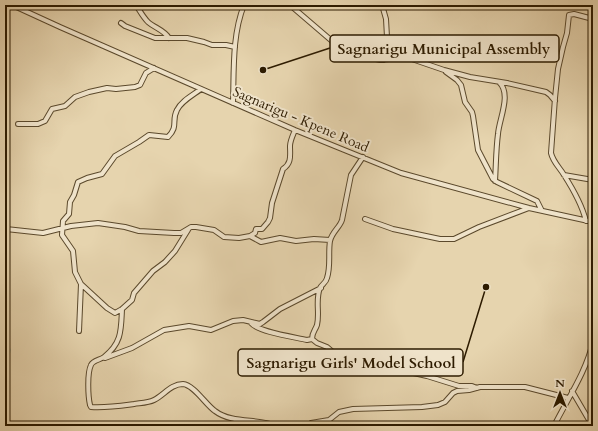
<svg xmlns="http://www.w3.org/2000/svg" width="598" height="431" font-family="Cardo,serif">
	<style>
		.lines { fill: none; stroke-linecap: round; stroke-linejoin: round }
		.river { stroke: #96b8a9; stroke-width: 7 }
		.minor-casing { stroke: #5b492c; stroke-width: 6 }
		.minor { stroke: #efe3ca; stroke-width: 4 }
		.labels { text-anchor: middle; stroke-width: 4; stroke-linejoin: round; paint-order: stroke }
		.street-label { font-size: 14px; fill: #2d1b00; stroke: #efe3ca }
		.leader { fill: none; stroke: #2d1b00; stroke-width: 1.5 }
		.callout-dot { fill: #2d1b00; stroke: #efe3ca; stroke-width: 1.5 }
		.callout { fill: #efe3ca; stroke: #2d1b00; stroke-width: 1.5 }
		.callout-label { font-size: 15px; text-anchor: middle; font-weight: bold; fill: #2d1b00 }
	</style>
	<rect width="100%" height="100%" fill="#e6d4ae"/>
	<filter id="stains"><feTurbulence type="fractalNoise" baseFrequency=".005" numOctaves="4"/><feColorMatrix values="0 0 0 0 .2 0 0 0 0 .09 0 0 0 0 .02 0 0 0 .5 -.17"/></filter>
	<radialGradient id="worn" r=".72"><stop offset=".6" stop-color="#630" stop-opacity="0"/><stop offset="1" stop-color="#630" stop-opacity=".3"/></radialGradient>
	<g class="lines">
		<path class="river" d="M5 345 7 350 5 362"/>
		<defs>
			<path id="minor" d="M12 5 60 27 295 130 401 173 529 208 593 222
				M136 5C140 11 143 17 148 22 155 28 164 30 169 38
				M290 5 339 47 349 52 380 60 406 57 444 70 470 77 507 83 546 92 550 95 555 101
				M382 5 386 19 387 37 390 41 406 57
				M121 23 125 26 155 38H187L204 42 212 45H226L235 47
				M382 42 384 60
				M369 57 387 37
				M446 72 457 80 461 85 465 102 472 112 473 116 478 150 493 179 497 182 537 201 541 209
				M233 103C234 71 232 35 244 5
				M18 124H38L45 121 52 109 65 106 75 97 89 92 107 88 116 89 135 87 140 85 146 73 154 68
				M363 157 351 175 342 220C340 227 332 232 330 241 328 253 331 266 327 278 326 283 322 284 320 288 315 300 320 313 317 325 315 331 312 332 312 339L317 343 327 347 342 360 352 364 378 365 427 376 459 386H472L477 388
				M564 175 593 180
				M495 181C496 165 496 149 498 134 499 119 512 94 499 82
				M365 219 393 229 440 239H454L479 227 529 208
				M586 221C582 205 573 189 564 175 560 168 553 162 551 153L555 98 558 69 563 47 567 33 569 15 574 14 593 19
				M6 229 43 233 71 226 98 223 125 227 139 231 174 233H181L191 227H196L214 230 224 237 239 238 250 236 255 233 256 229H262L268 222 270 218 272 203 283 169C292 163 290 155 290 146 290 141 293 135 295 130
				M188 230 175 251 165 262 153 271 134 293 132 300 122 309 115 313 107 308 81 284 75 272 73 251 62 235 63 221 69 214 70 202 74 195 78 182 87 178 102 174 115 156 139 142 149 135 168 137C179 126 171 121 177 110 181 101 193 95 201 89
				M250 236 261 242 280 238 296 241 314 239 330 240
				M122 309C121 330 122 343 104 357 100 360 93 360 91 365 87 373 88 396 90 405L91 407C106 408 119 406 134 404 140 403 148 403 154 400 164 395 171 384 183 384 194 385 206 405 215 411 232 424 258 418 277 426
				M251 323C258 332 294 337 307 340L312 339
				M79 331 81 284
				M105 358 132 348 164 330 189 326 211 330 233 321 243 320 260 324 263 322 280 309 321 288
				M572 391 589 420 590 426
				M308 426 311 423 329 420 339 412 353 409 422 407 438 405 445 402 453 393 457 391 469 390 480 387H525L568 398
				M554 426C568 398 586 372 593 342"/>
		</defs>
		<use href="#minor" class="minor-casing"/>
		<use href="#minor" class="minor"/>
	</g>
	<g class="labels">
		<g class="street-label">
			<text transform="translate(301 119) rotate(23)" y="5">Sagnarigu - Kpene Road</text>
		</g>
	</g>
	<path class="leader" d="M263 70L330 48M486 287L463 362"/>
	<g class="callout-dot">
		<circle cx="263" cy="70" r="4"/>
		<circle cx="486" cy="287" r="4"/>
	</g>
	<g class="callout">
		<rect x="330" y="35" width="229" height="27" rx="4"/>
		<rect x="238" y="349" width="225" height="27" rx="4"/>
	</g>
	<g class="callout-label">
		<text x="444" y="54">Sagnarigu Municipal Assembly</text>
		<text x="351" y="368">Sagnarigu Girls' Model School</text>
	</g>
	<rect width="598" height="431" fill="none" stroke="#e6d4ae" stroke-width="20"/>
	<rect x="6" y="6" width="586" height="419" fill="none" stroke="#2d1b00" stroke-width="2"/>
	<rect x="10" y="10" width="578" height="411" fill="none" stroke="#2d1b00"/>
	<g transform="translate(560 393)" stroke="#efe3ca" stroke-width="3" paint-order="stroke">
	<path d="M0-3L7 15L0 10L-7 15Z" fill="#2d1b00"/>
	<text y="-6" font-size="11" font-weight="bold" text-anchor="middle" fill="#2d1b00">N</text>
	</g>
	<rect width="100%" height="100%" filter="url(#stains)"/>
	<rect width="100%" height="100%" fill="url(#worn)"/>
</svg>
